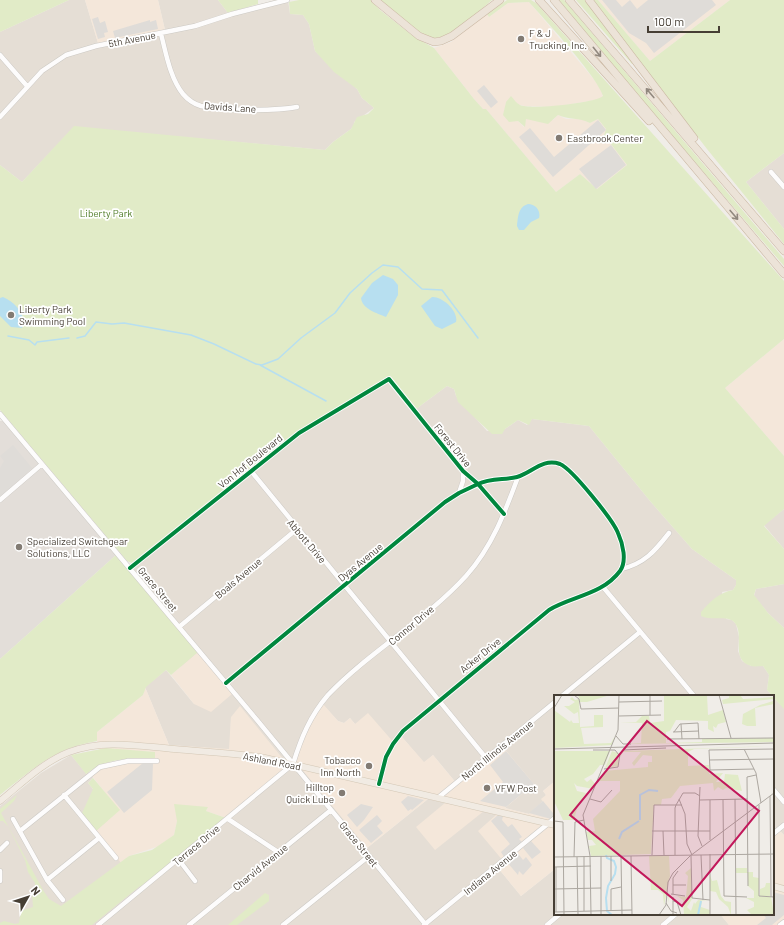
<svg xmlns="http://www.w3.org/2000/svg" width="784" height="925" font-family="Barlow,sans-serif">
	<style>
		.residential { fill: #e5ded5 }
		.commercial { fill: #f4e7da }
		.industrial { fill: #e3ded9 }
		.green { fill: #e1ebc7 }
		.parking { fill: #dfdcd8 }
		.water { fill: #b7dff0 }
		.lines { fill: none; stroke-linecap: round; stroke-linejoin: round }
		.stream { stroke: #b7dff0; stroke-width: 1.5 }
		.minor-casing { stroke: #ccc9c4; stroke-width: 5.5 }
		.major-casing { stroke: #d3c7b5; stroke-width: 7 }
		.highway-casing { stroke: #cab7a2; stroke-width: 8 }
		.minor { stroke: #fdfcfc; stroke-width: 4.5 }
		.major { stroke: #f1ebe3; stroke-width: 6 }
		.highway { stroke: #ece3d8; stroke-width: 7 }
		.cycleway-casing { stroke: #fff; stroke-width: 6 }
		.cycleway { stroke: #00873e; stroke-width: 4 }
		.oneway { stroke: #91887e }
		.poi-dot { fill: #827b73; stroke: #fff; stroke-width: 1.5 }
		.labels { text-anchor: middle; stroke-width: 3.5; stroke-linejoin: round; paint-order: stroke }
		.poi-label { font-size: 10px; fill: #463e34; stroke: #fff; text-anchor: start }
		.street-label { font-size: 10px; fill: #463e34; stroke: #fff }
		.park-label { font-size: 10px; fill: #4e7b25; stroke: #fff }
		.inset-river { fill: none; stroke: #b7dff0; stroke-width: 2 }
		.inset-road { fill: none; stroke: #aca7a0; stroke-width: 1 }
		.view { fill: #c2185b; fill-opacity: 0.15; stroke: #c2185b; stroke-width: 2 }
		.inset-edge { fill: none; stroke: #463e34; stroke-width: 2 }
	</style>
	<rect width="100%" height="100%" fill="#f0ede8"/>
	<path class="residential" d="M69 0H85L98 43 165 30 158 0H218L228 13 275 0H288L290 14 303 15 309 24 315 51 357 89 362 98 374 108 354 122V125L351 129 333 142 325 150 74 127 22 182 0 165V32Z
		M784 153V229L746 182Z
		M389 375 416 409 447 386 454 389 456 396 487 431 505 429 518 420 527 425 532 419 589 426 650 501 692 549 736 580V585L733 590 722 592 726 619 732 620 736 624 739 637 738 651 742 661 751 666H763L769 675 767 690 772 696H555V781L543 791 546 795 543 801 529 814 505 808 533 784H457L433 755 424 763 402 737 396 744 355 724 350 718 344 723 338 721 323 705 367 848 428 799 497 815 504 863 498 868 521 896 555 869V914H720L729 925H0V806L41 773 71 755 89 777 92 776 93 778 88 783 93 789 142 888 264 788 231 717 230 750 169 745 145 687 166 670 194 704 158 604 126 568 294 434Z
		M784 509V549L764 525Z
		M784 584V628L768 613 754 596 756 589Z
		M773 697 784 708V835L780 831 773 837Z"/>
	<path class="commercial" d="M85 0H158L165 30 98 43Z
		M598 0H730L650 61Z
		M529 2 586 70 600 87 603 97 596 100 553 107 525 106 506 102 504 113 511 121H518L524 127 526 119 553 120 558 115 566 119H582L590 123 598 119 606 129 604 135 627 165 597 189 580 174 556 192 486 109H483L474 99 434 48 451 42 487 14 489 17 508 3Z
		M784 339V456L725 388Z
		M198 652 232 694 211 712 194 704 171 675Z
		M145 687 169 745 229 749 231 717 240 706 288 765 264 788 226 818 206 811 208 808 177 821 174 835 159 846 129 856 121 863 96 831 119 810 92 776 89 778 86 774 98 766 106 763 131 759 155 758V752L98 749 97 741V732L143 695Z
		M323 704 338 721 344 723 350 718 355 724 368 713 395 744 402 737 424 762 433 755 457 784 503 747 534 784 505 808 529 814 543 802 541 799 546 795 543 791 555 781V869L521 896 498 868 504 862 478 831 496 815 484 811 435 850 416 827 445 803 428 799 367 848 295 761 310 723Z
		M780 831 784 835V925H729L720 914H773V837Z"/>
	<path class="industrial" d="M0 421H3L116 555 0 659Z"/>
	<path class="green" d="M0 0H69L0 32Z
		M218 0H258V4L228 13Z
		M299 0H371L380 10 413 36 434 48 474 99 483 109H486L556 192 580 174 597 189 627 165 604 135 606 129 598 119 590 123C579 117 569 120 558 115L548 124 526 119 525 127 518 121 509 122 503 115 506 102 511 96C514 99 516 103 520 105 530 110 596 103 603 96 597 76 546 21 529 2L508 3 489 17 487 14 507 0H531L536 3 784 281V339L725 388 784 456V509L764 526 784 549V584L756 589 754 595 768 613 784 628V709L767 690 769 675 763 666C759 666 754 667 751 666 729 659 746 635 734 622 727 615 711 621 701 616V612C711 601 718 593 733 590L736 585V580L692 549 650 501 589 426 532 419 529 425 518 420 505 429 502 434H492L458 402 454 389 447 386 416 409 388 376 294 434 132 563 127 561 0 410V165L22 182 74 126 325 150 333 142 351 129 357 117 368 114 374 108 362 98 357 89 334 72 315 51 309 24 303 15 290 14 289 2Z
		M381 0H492C480 10 452 37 436 38 421 38 392 11 381 0Z
		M559 0H564L784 259V266L635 92Z
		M576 0H586L633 63 632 64Z
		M592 0H598L650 61 730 0H784V153L746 182 784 229V244L707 149Z
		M116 555 198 652 171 675 166 670 146 687 143 695 97 732V741C54 748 33 769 0 795V659Z
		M106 748 155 752V758C130 758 106 758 86 774L71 755Z
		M93 778 120 810 96 831 82 813 93 789 88 783Z
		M17 795 14 801 1 813 43 890 49 899 61 906 129 856 152 850 174 835 177 821 174 804 208 807 206 811 226 818 142 888 140 886 92 925H0V923L4 921 15 924 19 923 21 911 33 907 32 894 35 891V883L28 872 25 860 8 826 3 821H0V809Z
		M265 893 269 895V901L237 925H228Z"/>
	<path class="parking" d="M602 0H616L622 7 630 0 637 9 648 0H712L716 5 654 53 646 43 629 33Z
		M98 17 100 23 105 21 108 32 104 33 105 37 98 39 92 19Z
		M150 20V22L156 20 158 29 115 38 113 31Z
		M484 85 498 102 491 108 477 91Z
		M598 120 606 130 553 177 519 137 530 128 554 157Z
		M611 145 626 165 596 189 579 169Z
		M13 445 32 468 0 497V468L4 461 0 456Z
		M506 751 534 784 506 807 480 801 503 782 490 765Z
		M143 763H153L152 790 124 813 107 792Z
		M408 796 424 800 412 810 411 809 408 811 401 802Z
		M543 801 553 813 555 811V815L551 819 529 813Z
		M361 804 373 807 364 820 357 827 347 815Z
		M377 815 382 821 377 826 383 833 371 843 359 830Z
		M498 815 503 816 502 820 508 827 512 824 522 837 519 839 522 842 504 857 501 852 510 844 491 821Z
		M531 841 541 852 532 859 523 848Z
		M517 852 523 860 526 857 532 865 523 875 519 871 518 875 506 861Z
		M773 892 784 895V915L772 925H757L766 918 763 914H773Z"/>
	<path class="water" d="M528 204C536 204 541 211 539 218L531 222 524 230H519L517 226C518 217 518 207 528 204Z
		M383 275 393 279 398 285V295L386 317C377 313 362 309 361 298L372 283Z
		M3 297C14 302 21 309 24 321L22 328 11 327 0 316V298Z
		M432 297C442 296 459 311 456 322L442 329 435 326 421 306Z"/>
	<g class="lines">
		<path class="stream" d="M8 336 29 340 35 345 37 342 69 338
			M77 338 85 336 96 322 112 324 124 323 191 335 214 344 256 364
			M256 364 262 365 278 359 301 338 335 313 350 293 372 273 383 265 398 267 422 289 442 290 478 338
			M260 365 326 401"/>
		<defs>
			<path id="minor" d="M161 34C166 53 170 78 183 94 188 100 194 104 201 106 222 111 276 111 297 107
				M0 55 27 86
				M0 117 42 71 66 55 96 46 195 26 232 14 287 0
				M771 172 784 187
				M0 414 257 720 426 925
				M251 471 486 758
				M459 493 463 481V472
				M0 500 42 464
				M130 568 299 433 389 379 463 471 478 484C490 478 505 480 517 477 532 473 542 458 560 464 572 469 613 520 618 533 623 544 627 561 620 571 602 595 572 596 549 610L403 731 393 744 386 757 379 784
				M621 569C644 564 655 551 669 533
				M603 587 694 696
				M179 627 297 529
				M226 683 445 502 459 493 478 484 504 514
				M562 696 640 632
				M293 764C301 738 310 716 328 695 370 651 425 621 466 576 492 547 505 512 518 477
				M773 789 784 802
				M64 795 116 858
				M439 797 555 702
				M13 819 47 880 63 900
				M228 819 278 852
				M20 831 100 767 128 761H157
				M773 834 784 825
				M0 850 7 843
				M179 860 195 881
				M0 871V881
				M47 880 99 838
				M98 925 293 764
				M189 925 331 810
				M283 925 369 856
				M424 925 555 818
				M547 925 560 914
				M663 925 676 914
				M780 925 784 922"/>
			<path id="major" d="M0 801C21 784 43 762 69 752 103 739 139 746 174 749 205 752 235 753 265 758L555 825
				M773 886 784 889"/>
			<path id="highway" d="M375 0 419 36 434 42 441 41 452 36 500 0
				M539 0 649 121
				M554 0 784 274
				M569 0 784 251
				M589 0 694 138"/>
		</defs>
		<use href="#minor" class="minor-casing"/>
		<use href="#major" class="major-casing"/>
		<use href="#highway" class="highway-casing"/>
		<use href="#minor" class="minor"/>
		<use href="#major" class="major"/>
		<use href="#highway" class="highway"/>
		<defs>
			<path id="cycleway" d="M130 568 299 433 389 379 463 471 478 484C490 478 505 480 517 477 532 473 542 458 560 464 572 469 613 520 618 533 623 544 627 561 620 571 602 595 572 596 549 610L403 731 393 744 386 757 379 784
				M226 683 445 502 459 493 478 484 504 514"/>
		</defs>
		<use href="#cycleway" class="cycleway-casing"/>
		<use href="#cycleway" class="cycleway"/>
	</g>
	<defs><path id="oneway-shaft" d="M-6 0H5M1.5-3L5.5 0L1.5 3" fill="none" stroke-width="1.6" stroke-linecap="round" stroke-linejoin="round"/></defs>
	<g class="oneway">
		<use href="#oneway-shaft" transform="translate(597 52) rotate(51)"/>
		<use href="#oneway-shaft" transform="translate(650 93) rotate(-130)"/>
		<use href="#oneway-shaft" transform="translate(734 215) rotate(50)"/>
	</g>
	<g class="poi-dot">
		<circle cx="521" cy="39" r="4"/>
		<circle cx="559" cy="138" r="4"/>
		<circle cx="11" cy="315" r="4"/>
		<circle cx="19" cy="547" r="4"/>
		<circle cx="369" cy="766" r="4"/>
		<circle cx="487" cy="788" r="4"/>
		<circle cx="342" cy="793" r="4"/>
	</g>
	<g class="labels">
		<g class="poi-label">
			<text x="529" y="37">F &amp; J<tspan x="529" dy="12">Trucking, Inc.</tspan></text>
			<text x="567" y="142">Eastbrook Center</text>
			<text x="19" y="313">Liberty Park<tspan x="19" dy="12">Swimming Pool</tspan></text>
			<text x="27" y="545">Specialized Switchgear<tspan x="27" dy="12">Solutions, LLC</tspan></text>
			<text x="361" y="764" text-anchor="end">Tobacco<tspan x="361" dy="12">Inn North</tspan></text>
			<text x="334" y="791" text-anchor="end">Hilltop<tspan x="334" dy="12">Quick Lube</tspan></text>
			<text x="495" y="792">VFW Post</text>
		</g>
		<g class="street-label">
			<text transform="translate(132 39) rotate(-11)" y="4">5th Avenue</text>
			<text transform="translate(230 107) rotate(4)" y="4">Davids Lane</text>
			<text transform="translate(453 445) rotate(51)" y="4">Forest Drive</text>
			<text transform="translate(250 461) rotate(-39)" y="4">Von Hof Boulevard</text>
			<text transform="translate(307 541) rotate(50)" y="4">Abbott Drive</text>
			<text transform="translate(360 562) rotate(-39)" y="4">Dyas Avenue</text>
			<text transform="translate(238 578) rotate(-40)" y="4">Boals Avenue</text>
			<text transform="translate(158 589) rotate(50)" y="4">Grace Street</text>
			<text transform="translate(411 625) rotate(-40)" y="4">Connor Drive</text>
			<text transform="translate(480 655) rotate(-39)" y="4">Acker Drive</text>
			<text transform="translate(497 750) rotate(-39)" y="4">North Illinois Avenue</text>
			<text transform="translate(272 761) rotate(11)" y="4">Ashland Road</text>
			<text transform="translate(359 844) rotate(51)" y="4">Grace Street</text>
			<text transform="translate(196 845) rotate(-40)" y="4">Terrace Drive</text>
			<text transform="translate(260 867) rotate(-39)" y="4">Charvid Avenue</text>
			<text transform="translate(490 872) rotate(-39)" y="4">Indiana Avenue</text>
		</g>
		<g class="park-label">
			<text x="106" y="217">Liberty Park</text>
		</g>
	</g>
	<g transform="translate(554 695)">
		<rect width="220" height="220" fill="#f0ede8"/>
		<path d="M24 0H56L33 7H26ZM110 0H153L154 20 169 15 172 27 164 29 162 33 159 31 160 37 154 34V26L122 25 116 36 112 37V48L148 47V44L220 43V47L71 49 87 48 88 28 66 27H82L88 21H95L96 28 110 26ZM175 0H186L189 4 220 2V9L201 13 202 31H193L188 29 189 19 206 10 219 6 220 4 169 9 168 5 175 3ZM18 2 21 5 25 4 26 32 40 31V20H49V32L27 33 30 49 57 48 61 41 58 50 0 53V15L16 27 17 25 19 28H25L24 17 20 19 10 11H15L21 7 16 4ZM220 51 140 54 134 57V71L155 70V79L169 78 162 87H170L171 79 184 80 188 96 172 93 169 95 164 92 160 96 159 88 126 91 117 103 108 104 107 110H100L97 159 37 161 35 151 42 150 38 145H34L32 137 41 136 39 124 66 96V86H45L50 76 94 72V67H98V61L89 60 80 71 78 68 87 57H69L66 63 68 56ZM0 56H56L51 70H46L39 79 30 84 33 87 37 84 42 90 40 94 23 91 20 88 23 96 32 98 24 110 20 125H9L0 106ZM58 56 64 58V71L51 73ZM115 160 116 181 110 211 109 199 104 195H97L95 161ZM137 173 138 204 133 212 137 216 140 207 141 209 144 205 155 206H148L147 212 156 215V220H130L129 205 123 201 116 200 114 208 115 197V200L132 202 134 181 131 178ZM182 173H193V177H199V182L205 183V201L217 202 220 220H198L193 215 200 212V207L192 203H200V196L194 191V178H182ZM156 180 158 186 163 185 167 201 171 206 177 207V220L174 212 165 204 162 197 156 196ZM212 188H216V201H206V194L211 192Z" fill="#e1ebc7"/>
		<path class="inset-river" d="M86 125V100L95 95 104 96M65 144 68 137 85 126M52 160 53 163 60 166 62 172 61 179 54 191 52 203 53 216 58 220M144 220 147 206"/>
		<path class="inset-road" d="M20 0 25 4 27 14 65 13M96 0V20M165 0 177 43M65 7 108 6M0 13 8 0M65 21 107 20M127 29 128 44M119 37 145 36M120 37 126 29 144 28 145 44M62 41 69 49H77M113 44 220 43M0 54 220 48M190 54 202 78 207 108M39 55H61L65 60M155 65 220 64M50 74 64 72 66 59 69 55 112 53M200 74 156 75 155 55 220 54M146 92 144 141 148 151M216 101 217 202M36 104 47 107 58 95M125 104 131 119 133 149 138 160M181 104 182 220M146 105 193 104M156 105V145M169 105 170 201 193 202M205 110V201L220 202M0 126 9 127 10 220M98 136H156M109 136 110 160M156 159V220M98 160 100 110H122L129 98H141L146 101M121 160V113L122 110H128M147 160 149 205M30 161V216M47 161V220M57 161V186M67 161 68 220M77 161 78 220M137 161 138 203 156 205M0 162 220 159M20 162 21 127 30 125M23 162 24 220M0 172 37 171M119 190H132M194 191 193 82 202 80M0 194 47 193M117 199 131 201M119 199V183L124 176M119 202V220M119 206 123 207 127 220M112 208 117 216 123 218M57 216V194L67 192M0 217 78 215M2 217V172M37 220 36 161 29 120 64 35 65 0M105 220 112 210 114 187 119 178 136 161 220 98"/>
		<path class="view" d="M93 26 205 116 128 211 16 120Z"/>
		<rect width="220" height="220" class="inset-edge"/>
	</g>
	<g transform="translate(28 897) rotate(51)" stroke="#ffffff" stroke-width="3" paint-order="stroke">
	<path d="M0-3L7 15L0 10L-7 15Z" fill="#463e34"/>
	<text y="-6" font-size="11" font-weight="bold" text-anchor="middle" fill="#463e34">N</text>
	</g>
	<path d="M648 26v6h71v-6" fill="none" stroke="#463e34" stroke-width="2"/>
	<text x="654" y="26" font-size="12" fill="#463e34" stroke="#ffffff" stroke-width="3" paint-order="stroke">100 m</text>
</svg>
